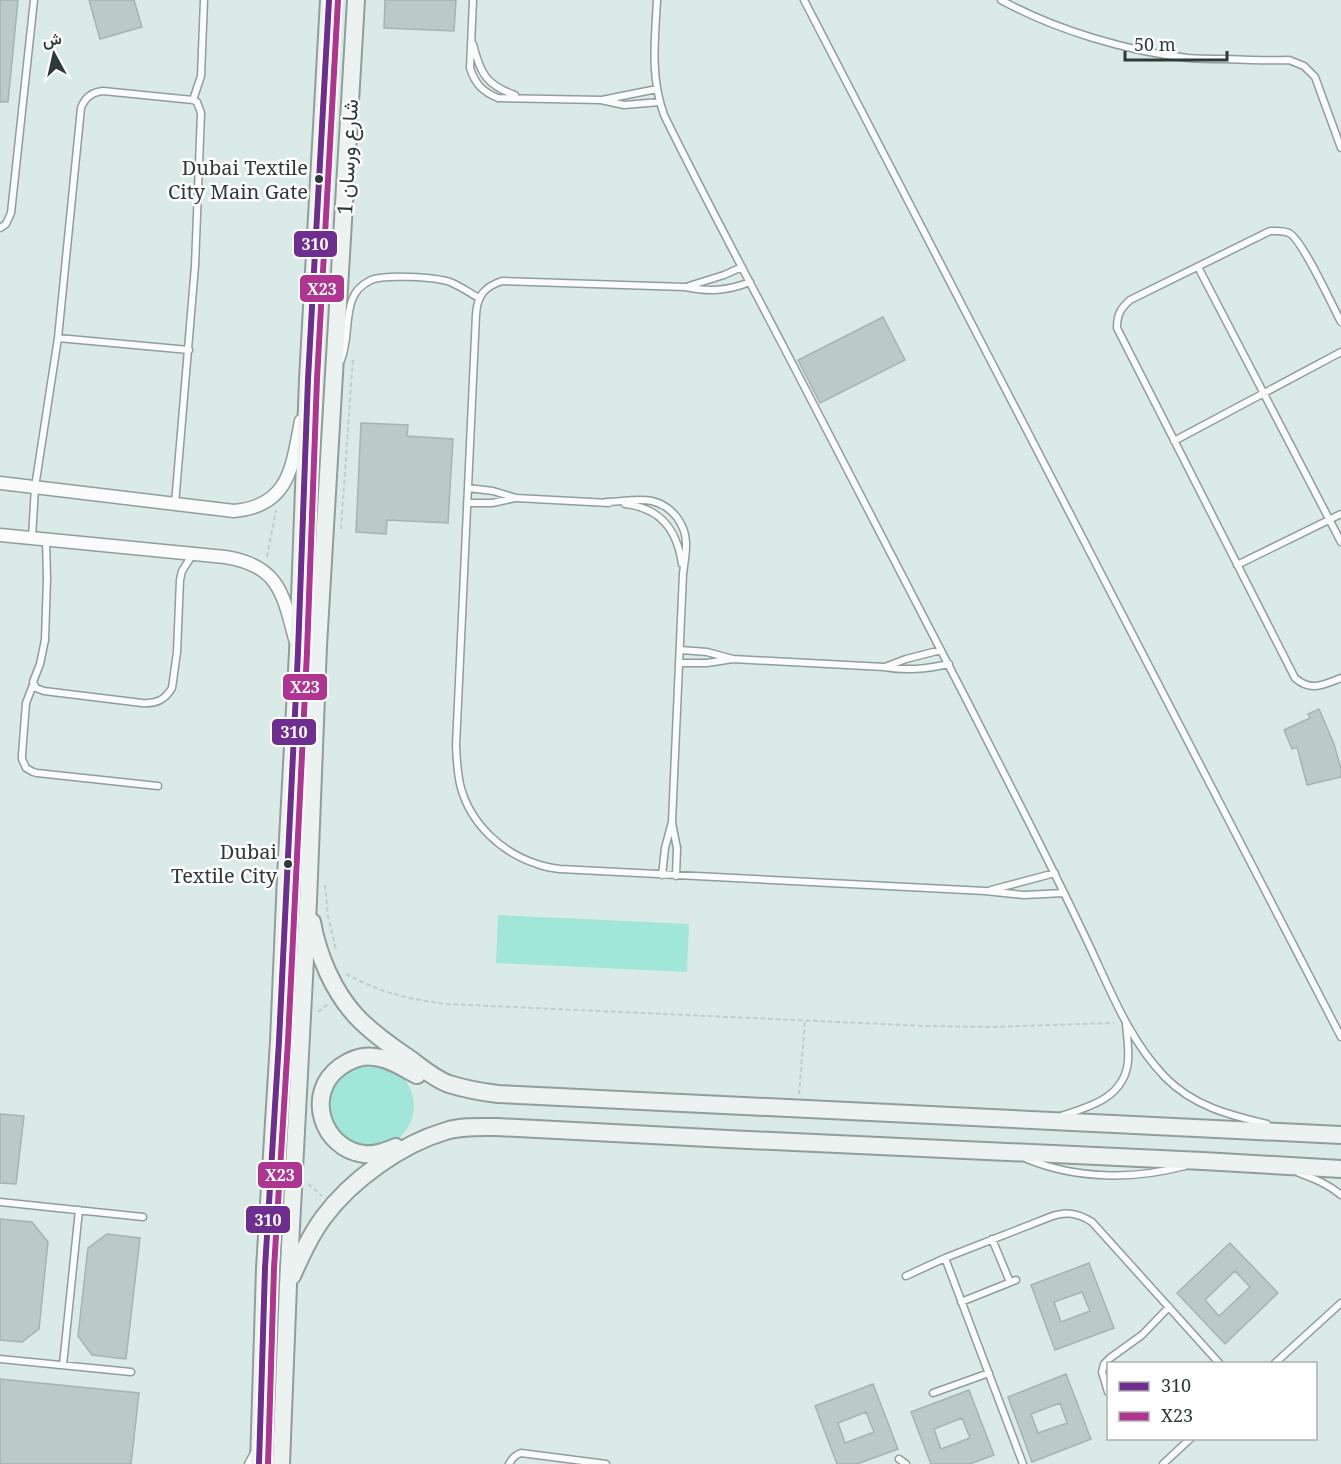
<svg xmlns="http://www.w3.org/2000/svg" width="1341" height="1464" font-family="'Noto Serif',Vazirmatn,serif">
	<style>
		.green { fill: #a0e6d9 }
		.building { fill: #bccac7; stroke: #a6b3b1; stroke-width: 1.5; fill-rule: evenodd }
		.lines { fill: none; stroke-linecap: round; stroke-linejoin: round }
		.lane-casing { stroke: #919d9b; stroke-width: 9 }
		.street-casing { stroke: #919d9b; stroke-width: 15 }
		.secondary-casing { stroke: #919d9b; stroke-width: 20 }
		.path { stroke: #c5cbc9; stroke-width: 2; stroke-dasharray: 4.5 3; stroke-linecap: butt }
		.lane { stroke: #f9fcfb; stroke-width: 6 }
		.street { stroke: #f9fcfb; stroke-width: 12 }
		.secondary { stroke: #ebf2f0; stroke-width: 16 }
		.bus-1-casing { stroke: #fff; stroke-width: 10 }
		.bus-2-casing { stroke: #fff; stroke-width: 10 }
		.bus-1 { stroke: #6e2e90; stroke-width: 6 }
		.bus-2 { stroke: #b03593; stroke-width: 6 }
		.bus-dot { fill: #2e3a38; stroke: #fff; stroke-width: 2 }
		.labels { text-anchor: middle; stroke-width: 5; stroke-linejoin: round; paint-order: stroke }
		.bus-label { font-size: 20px; fill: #2e3a38; stroke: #fff; text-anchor: end }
		.street-label { font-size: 21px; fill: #2e3a38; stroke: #fff }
		.line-badge { stroke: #fff; stroke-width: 2 }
		.badge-label { font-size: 16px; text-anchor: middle; font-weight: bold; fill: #fff }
	</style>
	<rect width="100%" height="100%" fill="#daebe7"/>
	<path class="green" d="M498 915 689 924 687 972 496 963Z
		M330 1106a42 42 0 1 1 84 0a42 42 0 1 1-84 0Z"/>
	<path class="building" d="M0 0H18L8 102H0Z
		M89 0H134L142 27 100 39Z
		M385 0H456L454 31 384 28Z
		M883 317 905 360 820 403 798 360Z
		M361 423 408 425 407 436 453 439 448 523 387 520 386 534 356 532Z
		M1319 709 1334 744 1341 769V777L1307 785 1297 747 1292 749 1284 730 1310 718 1308 714Z
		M0 1114 24 1116 16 1184 0 1183Z
		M0 1219 32 1222 48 1242 39 1329 22 1342 0 1340Z
		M107 1234 140 1238 126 1359 92 1355 78 1336 88 1248Z
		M1230 1243 1278 1293 1225 1344 1177 1293ZM1235 1271 1250 1287 1219 1316 1205 1300Z
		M1089 1263 1114 1328 1055 1350 1031 1285ZM1082 1292 1090 1311 1061 1322 1054 1302Z
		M1066 1374 1091 1439 1032 1462 1008 1397ZM1060 1403 1067 1423 1038 1433 1031 1414Z
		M0 1379 139 1393 131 1464H0Z
		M873 1384 898 1449 857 1464H837L815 1406ZM866 1412 874 1432 845 1443 838 1423Z
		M969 1390 994 1455 970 1464H931L911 1412ZM962 1418 970 1438 941 1449 934 1429Z"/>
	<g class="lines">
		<defs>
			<path id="lane" d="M473 0 470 68C475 84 483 92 498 98L601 100 624 105 660 102
				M657 0C655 40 650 76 664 115 709 207 758 297 805 388 876 524 946 659 1015 795 1041 846 1066 896 1090 947 1111 992 1130 1041 1165 1077 1193 1106 1229 1115 1267 1124
				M804 0 1341 1037
				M1001 0C1056 30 1126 51 1188 58 1200 59 1213 59 1225 59 1246 60 1267 61 1289 60L1304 66 1315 77 1341 148
				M473 44C480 73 486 85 515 95
				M193 100 201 76 204 0
				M602 100 657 89
				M0 228 6 224 11 213 34 0
				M1198 267 1341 542
				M750 282C727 291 709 292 685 287L502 281C484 287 477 296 476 315L456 746C457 760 457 774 461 788 471 824 502 853 537 864 544 867 552 868 560 869L985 891 1024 895 1064 893
				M689 286 724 275 742 267
				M1341 322C1332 305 1302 239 1289 233 1283 230 1276 231 1270 231L1130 300C1120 309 1117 315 1117 328L1295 678C1311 692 1323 685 1341 678
				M58 338 189 350
				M341 360C349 341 345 319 352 300 355 291 363 284 371 280 384 274 436 277 450 282 460 286 470 293 479 298
				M1174 441 1341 352
				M468 488 493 491 516 498 609 503
				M606 502C620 502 638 498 652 501 673 506 687 526 686 546 686 555 684 565 683 574L672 822 665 848 662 875
				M467 503H492L515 498
				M625 504C661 508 677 530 682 564
				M32 538 35 487 58 338 81 108C85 97 92 92 103 91L193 100 197 102 201 113 195 266 175 504
				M46 540 47 578 45 640 40 664 33 682 36 688 44 691 142 703C156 704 165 700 172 688L177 652 180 580 182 571 193 554
				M1237 565 1341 514
				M681 650 707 652 733 659
				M680 663H707L733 659 884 667C907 671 926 669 949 664
				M885 667 906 659 941 650
				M33 685 26 703 22 755V759L26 768 33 772 37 773 158 786
				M672 823 677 848 676 876
				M991 890 1055 873
				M1061 1116C1090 1107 1125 1097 1128 1061 1129 1048 1127 1036 1126 1024
				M1027 1159C1076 1179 1133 1180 1185 1166
				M1299 1173C1315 1179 1328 1184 1341 1195
				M0 1202 143 1217
				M992 1239 1010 1282
				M945 1258 1023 1464
				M906 1276 945 1258 1050 1217C1066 1211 1078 1213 1092 1222L1220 1364
				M961 1302 1016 1280
				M0 1359 131 1372
				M1274 1364 1341 1303
				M63 1365 79 1210
				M1108 1392 1102 1372 1104 1364 1110 1358 1142 1335 1169 1307
				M933 1393 989 1373
				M899 1459 906 1464
				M248 1464 254 1453
				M509 1464C512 1458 515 1455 521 1453L606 1464
				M1163 1464 1191 1438"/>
			<path id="street" d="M0 483 234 511C290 506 292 466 301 421
				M0 535 225 557C278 565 283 593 295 639"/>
			<path id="secondary" d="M312 922C318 955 333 991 356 1016 372 1033 392 1047 410 1059 422 1068 435 1079 449 1084 465 1089 481 1092 498 1094L1341 1135
				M396 1147C386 1151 376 1155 364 1154 322 1149 304 1093 340 1067 350 1060 362 1055 374 1057 389 1058 403 1068 417 1075
				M292 1276C301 1256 310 1236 323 1218 351 1180 401 1144 446 1131 462 1126 480 1127 497 1127L728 1139 1203 1161 1341 1169
				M259 1464 265 1268 279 1041 286 877 298 652 308 379 329 0
				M281 1464 288 1285 308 901 318 646 356 0"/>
		</defs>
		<use href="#lane" class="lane-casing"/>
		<use href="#street" class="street-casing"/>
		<use href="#secondary" class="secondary-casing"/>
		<path class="path" d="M341 529 353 358
			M267 557 276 510
			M325 885 328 916 336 950
			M346 974C382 993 407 999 447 1004L925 1026 991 1027 1114 1023
			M318 1012 328 1004
			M799 1094 805 1022
			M308 1184 322 1196"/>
		<use href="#lane" class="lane"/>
		<use href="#street" class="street"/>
		<use href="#secondary" class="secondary"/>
		<defs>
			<path id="bus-1" d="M259 1464 265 1268 279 1041 298 652 308 379 329 0"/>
			<path id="bus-2" d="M268 1464 274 1268 288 1041 307 652 317 379 338 0"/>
		</defs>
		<use href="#bus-1" class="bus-1-casing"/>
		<use href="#bus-2" class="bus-2-casing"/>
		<use href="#bus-1" class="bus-1"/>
		<use href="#bus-2" class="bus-2"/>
	</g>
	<g class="bus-dot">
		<circle cx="319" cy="179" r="5"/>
		<circle cx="288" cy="864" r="5"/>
	</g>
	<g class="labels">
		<g class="bus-label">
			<text x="308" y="175">Dubai Textile<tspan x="308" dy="24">City Main Gate</tspan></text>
			<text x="277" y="859">Dubai<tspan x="277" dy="24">Textile City</tspan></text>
		</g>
		<g class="street-label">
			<text transform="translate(348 157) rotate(-87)" y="7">شارع ورسان 1</text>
		</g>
	</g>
	<g class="line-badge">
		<rect x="293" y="230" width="45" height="28" rx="6" fill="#6e2e90"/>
		<rect x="299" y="274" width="46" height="29" rx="6" fill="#b03593"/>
		<rect x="282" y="673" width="46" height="28" rx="6" fill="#b03593"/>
		<rect x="271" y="718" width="46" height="28" rx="6" fill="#6e2e90"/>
		<rect x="257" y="1161" width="46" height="28" rx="6" fill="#b03593"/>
		<rect x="245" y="1205" width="46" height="29" rx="6" fill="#6e2e90"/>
	</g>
	<g class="badge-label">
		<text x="315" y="250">310</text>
		<text x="322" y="295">X23</text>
		<text x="305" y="693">X23</text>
		<text x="294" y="738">310</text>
		<text x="280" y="1181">X23</text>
		<text x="268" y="1226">310</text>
	</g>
	<rect x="1107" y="1362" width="210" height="78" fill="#ffffff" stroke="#abb0af" stroke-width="1.5"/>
	<rect x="1119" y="1382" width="30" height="9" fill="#6e2e90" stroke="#abb0af" stroke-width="1.5"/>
	<text x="1161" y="1392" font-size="18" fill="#2e3a38">310</text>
	<rect x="1119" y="1412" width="30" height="9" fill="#b03593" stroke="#abb0af" stroke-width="1.5"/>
	<text x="1161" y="1422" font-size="18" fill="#2e3a38">X23</text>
	<g transform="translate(54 54) rotate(352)" stroke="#ffffff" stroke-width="4.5" paint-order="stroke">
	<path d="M0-4.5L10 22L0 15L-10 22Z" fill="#2e3a38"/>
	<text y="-9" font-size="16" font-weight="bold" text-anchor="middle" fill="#2e3a38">ش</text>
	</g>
	<path d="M1125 51v9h102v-9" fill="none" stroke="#2e3a38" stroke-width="3"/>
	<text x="1134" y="51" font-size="18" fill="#2e3a38" stroke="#ffffff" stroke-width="4.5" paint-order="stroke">50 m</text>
</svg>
